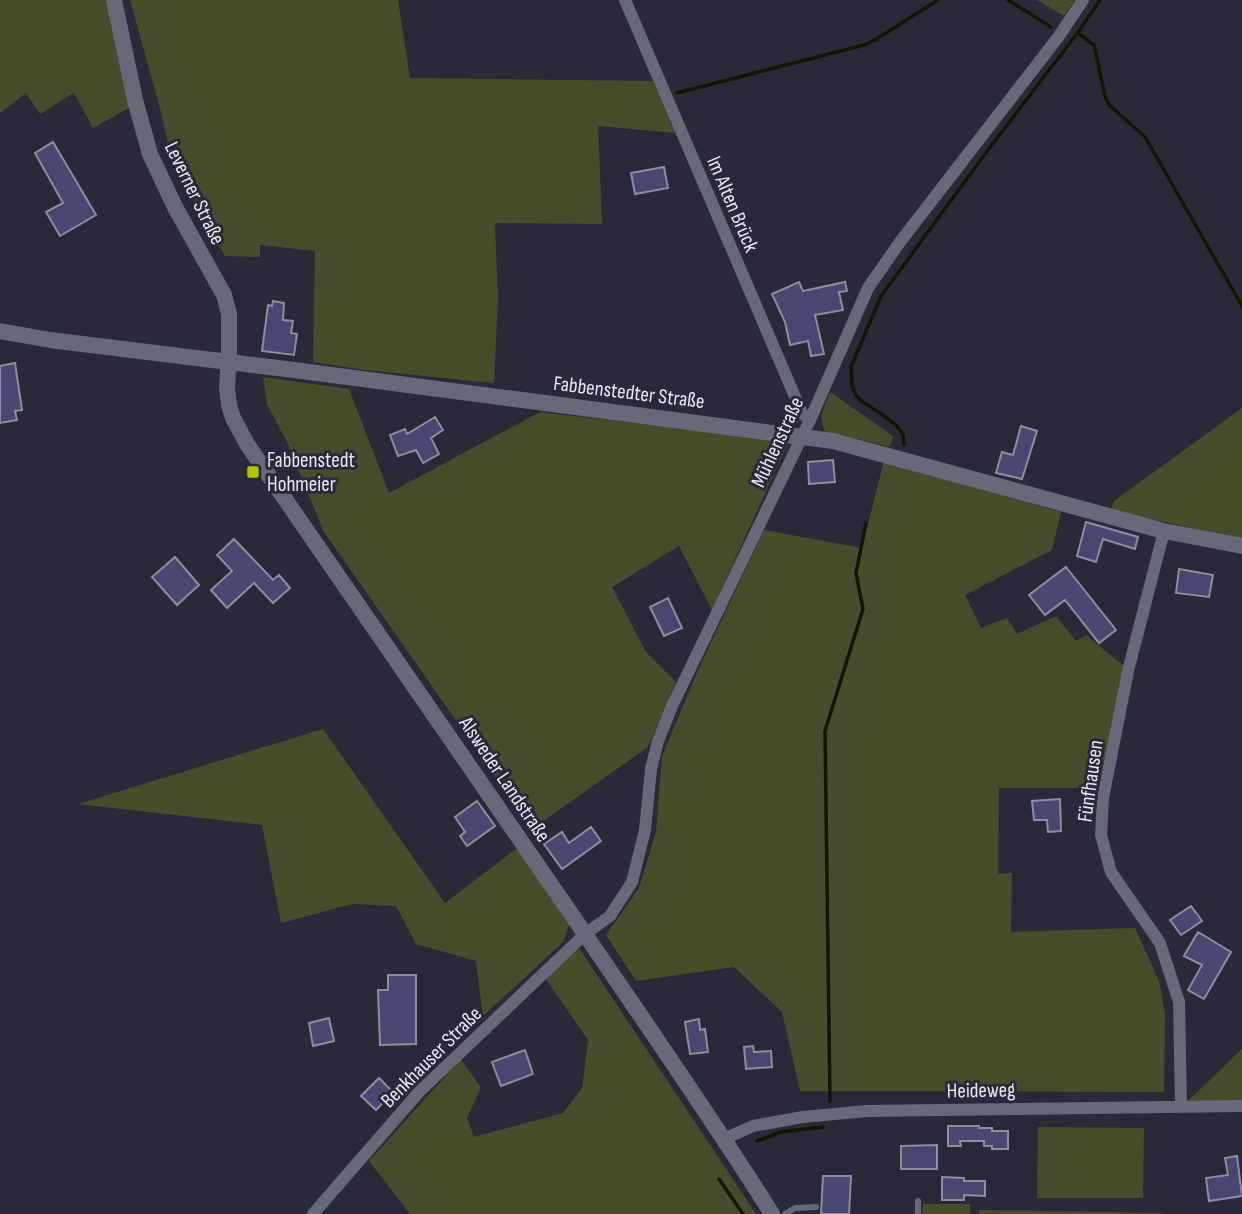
<svg xmlns="http://www.w3.org/2000/svg" width="1242" height="1214" font-family="'Sofia Sans Condensed',sans-serif">
	<style>
		.green { fill: #474d2a }
		.lines { fill: none; stroke-linecap: round; stroke-linejoin: round }
		.stream { stroke: #121501; stroke-width: 3.5 }
		.building { fill: #49466f; stroke: #8e8da0; stroke-width: 2 }
		.service { stroke: #68687b; stroke-width: 6 }
		.minor { stroke: #68687b; stroke-width: 12 }
		.tertiary { stroke: #68687b; stroke-width: 16 }
		.poi-dot { fill: #b1c500; stroke: #2a2938; stroke-width: 2.5 }
		.labels { text-anchor: middle; stroke-width: 6; stroke-linejoin: round; paint-order: stroke }
		.street-label { font-size: 21px; fill: #e8e7f2; stroke: #2a2938 }
		.poi-label { font-size: 21px; fill: #e8e7f2; stroke: #2a2938; text-anchor: start }
	</style>
	<rect width="100%" height="100%" fill="#2a2938"/>
	<path class="green" d="M0 0H106L129 108 93 128 74 93 40 114 26 93 0 113Z
		M130 0H398L410 78 653 81 675 133 598 126 602 224 495 223 498 300 494 383 364 370 313 362 315 251 260 245V257L225 256 171 158 161 112Z
		M1037 0H1075L1064 16Z
		M263 377 349 389 389 493 540 412 789 441 712 610 679 546 612 587 646 652 676 682 648 747 532 829 324 532 287 442 267 404Z
		M830 392 893 436 890 447 824 431 821 416Z
		M1242 408V538L1201 530 1111 510 1114 501Z
		M884 461 1061 512 1052 550 965 595 981 628 1007 618 1017 634 1056 616 1076 641 1086 635 1125 667 1098 788H999L998 874 1012 873 1011 932 1135 928 1159 981 1165 1013 1164 1092 800 1091 782 1012 734 967 636 981 606 935 639 888 656 832 662 756 699 668 764 530 862 548Z
		M323 729 445 903 520 846 570 923 563 942 483 1016 476 961 416 944 396 906 352 904 281 923 262 825 78 804Z
		M579 948 756 1214H410L369 1161 461 1059 481 1088 467 1118 474 1137 563 1113 582 1088 588 1040 545 978Z
		M1242 1049V1100L1188 1101Z
		M1038 1127 1144 1128 1143 1198H1037Z
		M923 1204H970V1214H922Z
		M979 1210 1163 1213V1214H979Z"/>
	<g class="lines">
		<path class="stream" d="M1008 0 1051 27
			M1078 33 1094 45 1105 96 1109 105 1145 137 1242 306
			M677 93 864 45 875 40 938 0
			M904 444 903 435 897 426 883 415 860 400 855 394 852 385 851 367 881 296 988 150 1079 31 1100 0
			M830 1101 825 731 863 609 856 573 866 523
			M757 1141 781 1132 823 1127
			M719 1179 743 1214"/>
	</g>
	<path class="building" d="M53 142 96 215 60 236 46 212 63 203 35 153Z
		M664 167 668 188 635 194 631 173Z
		M799 282 803 291 845 282 847 291 839 292 843 310 815 315 824 354 811 356 808 341 790 345 785 322 772 294Z
		M273 301 284 303 283 320 293 321 291 333 297 334 294 355 262 351 268 305 272 306Z
		M15 363 22 410 15 411 17 420 0 423V366Z
		M435 417 443 430 431 438 439 454 423 463 416 450 398 456 390 435 405 429 407 434Z
		M1021 426 1037 431 1022 479 996 473 1002 452 1013 455Z
		M833 460 835 482 809 484 808 462Z
		M1086 522 1138 537 1135 549 1103 539 1096 562 1077 556Z
		M234 539 273 580 279 575 290 588 273 603 254 583 227 608 211 590 232 571 217 555Z
		M175 557 199 585 177 605 152 577Z
		M1066 567 1116 630 1099 643 1065 600 1045 615 1029 595Z
		M1179 569 1213 575 1209 597 1176 593Z
		M668 598 682 628 664 636 650 607Z
		M1060 799 1061 831 1048 832 1047 820H1034L1032 801Z
		M477 801 495 826 467 846 460 836 465 832 455 817Z
		M591 827 601 841 562 869 544 844 562 832 569 843Z
		M1191 906 1202 921 1181 935 1170 920Z
		M1198 932 1231 952 1204 999 1188 990 1202 965 1184 956Z
		M388 975H416V1044L380 1045 378 990H388Z
		M329 1018 334 1041 313 1046 309 1023Z
		M699 1019 700 1030 705 1029 708 1052 690 1054 685 1022Z
		M753 1046 754 1052 771 1051 772 1067 746 1069 744 1047Z
		M525 1050 533 1074 501 1086 492 1062Z
		M379 1078 393 1092 376 1110 361 1096Z
		M948 1126H979V1128H992V1131H1008V1149H992V1146H984V1141H960L961 1146H948Z
		M937 1145V1169H901V1146Z
		M1237 1156 1242 1196 1209 1201 1206 1178 1228 1175 1225 1158Z
		M823 1176H851L849 1214H821Z
		M942 1177 964 1178V1181H985V1196L964 1195V1200H942Z"/>
	<g class="lines">
		<path class="service" d="M918 1201V1214
			M785 1214 795 1208 816 1207"/>
		<path class="minor" d="M625 0 802 413 810 420
			M1164 531 1128 671 1103 798 1101 835 1111 872 1160 943 1179 1002 1181 1106
			M724 1139 753 1126 803 1117 867 1111 1242 1106
			M313 1214 419 1092 585 934 610 916 632 882 645 830 651 769 658 741 672 706 810 420 868 288 900 242 1059 36 1083 0"/>
		<path class="tertiary" d="M114 0 135 100 150 154 175 207 224 295 229 314V351L227 388 229 405 233 418 247 444C356 600 464 757 572 915 639 1014 708 1112 772 1214
			M0 331 50 340 294 370 833 441 1164 531 1242 546"/>
	</g>
	<rect class="poi-dot" x="246" y="465" width="14" height="14" rx="3.5"/>
	<g class="labels">
		<g class="street-label">
			<text transform="translate(195 193) rotate(64)" y="7">Leverner Straße</text>
			<text transform="translate(733 204) rotate(67)" y="7">Im Alten Brück</text>
			<text transform="translate(629 392) rotate(7)" y="7">Fabbenstedter Straße</text>
			<text transform="translate(777 442) rotate(-65)" y="7">Mühlenstraße</text>
			<text transform="translate(505 779) rotate(56)" y="7">Alsweder Landstraße</text>
			<text transform="translate(1090 781) rotate(-82)" y="7">Fünfhausen</text>
			<text transform="translate(431 1057) rotate(-45)" y="7">Benkhauser Straße</text>
			<text transform="translate(981 1090) rotate(-1)" y="7">Heideweg</text>
		</g>
		<g class="poi-label">
			<text x="267" y="467">Fabbenstedt<tspan x="267" dy="24">Hohmeier</tspan></text>
		</g>
	</g>
</svg>
